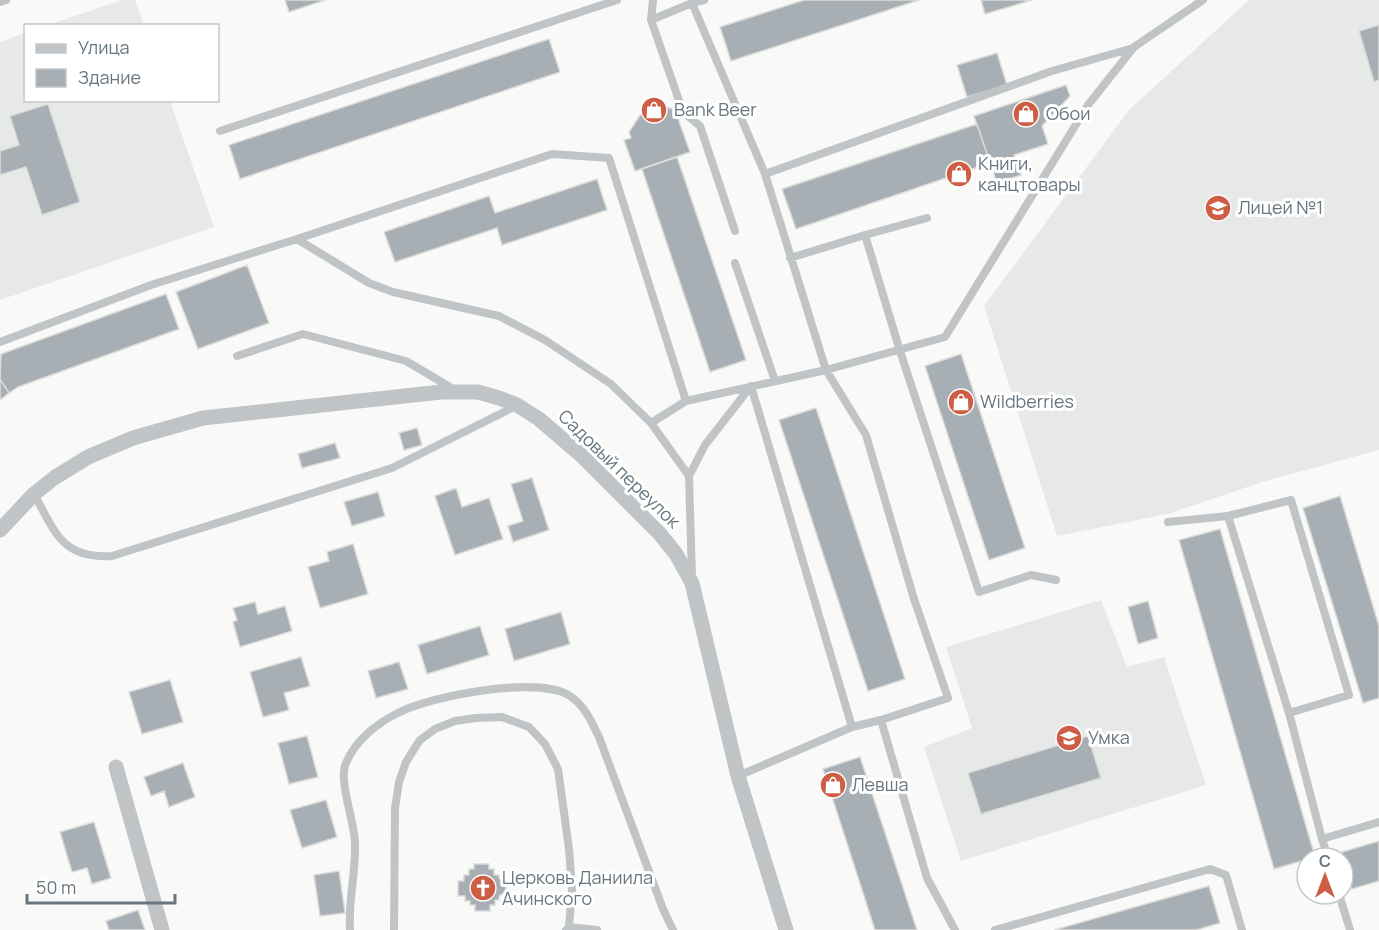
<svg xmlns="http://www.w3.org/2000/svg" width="1379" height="930" font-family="Manrope,sans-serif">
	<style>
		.built { fill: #e7e8e8 }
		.building { fill: #a7aeb4; stroke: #dbdbda; stroke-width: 1.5 }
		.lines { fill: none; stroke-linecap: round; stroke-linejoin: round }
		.service { stroke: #c0c4c7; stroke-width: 8 }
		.minor { stroke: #c0c4c7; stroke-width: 15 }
		.labels { text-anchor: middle; stroke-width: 6; stroke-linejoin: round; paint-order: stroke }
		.poi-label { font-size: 18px; fill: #68767f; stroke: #fff; text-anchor: start }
		.street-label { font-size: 18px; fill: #68767f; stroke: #fff }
	</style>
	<rect width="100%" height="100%" fill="#f9f9f8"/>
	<path class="built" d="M122 0H135L144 25H48Z
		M1249 0H1379V450L1262 482 1168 514 1057 536 984 306 1129 110Z
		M25 33 26 100 170 101 214 227 0 300V42Z
		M1101 600 1127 667 1164 657 1206 785 961 861 924 747 972 728 946 647Z"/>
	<path class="building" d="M285 0H325L289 12Z
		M804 0H919L731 61 720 27Z
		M981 0H1032L985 14Z
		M1379 25V80L1374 82 1359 31Z
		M549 39 560 72 240 179 229 145Z
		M997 53 1007 85 967 97 957 65Z
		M1066 85 1070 96 1042 126 1048 144 1014 155 1021 175 997 183 974 116Z
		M48 104 80 202 42 215 26 167 0 175V151L19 145 10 116Z
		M665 106 675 110 690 152 635 171 624 140 631 138 629 132 641 114Z
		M977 124 990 163 796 229 782 189Z
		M677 157 746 360 710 372 642 169Z
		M597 179 607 210 502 245 497 228 395 262 384 232 489 196 495 213Z
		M247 265 269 323 198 349 176 292Z
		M166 294 179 329 18 387 9 393 0 379 1 354Z
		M961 354 1025 548 989 560 925 366Z
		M0 379 9 393 0 400Z
		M816 408 905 679 868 691 779 420Z
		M417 428 422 445 404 450 399 433Z
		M335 443 340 458 302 468 298 454Z
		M532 478 549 530 513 542 508 526 523 521 511 484Z
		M456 488 462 507 489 498 503 539 455 555 435 496Z
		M378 492 385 516 352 526 344 502Z
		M1340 496 1379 626V698L1363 703 1303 508Z
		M1220 529 1315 857 1274 869 1179 540Z
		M353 544 368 594 320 608 308 567 329 561 327 552Z
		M1148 601 1158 638 1138 644 1128 607Z
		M255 602 258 614 285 606 292 631 240 647 233 622 237 620 233 608Z
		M561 612 570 644 514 661 505 629Z
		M480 626 489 655 427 674 418 645Z
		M301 657 310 686 284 693 289 710 263 717 250 672Z
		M399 662 408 689 376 698 368 671Z
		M170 680 183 722 142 734 129 692Z
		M307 736 318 777 289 784 278 743Z
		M1088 736 1101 778 981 814 968 773Z
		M860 757 917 930H875L823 769Z
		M183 763 195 797 169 807 164 791 151 796 144 777Z
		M326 800 337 837 302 848 290 810Z
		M94 822 111 878 92 884 87 868 72 872 60 832Z
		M1379 841V881L1352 889 1342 852Z
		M474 864H489V869H494V875H499V878L506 883V892L499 896V900H495V905H490V911H475V905H470V901H465V896H458V881H464V875H469V869H474Z
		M339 871 345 913 320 916 314 875Z
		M1209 886 1220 923 1196 930H1054Z
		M138 910 145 930H109L106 921Z"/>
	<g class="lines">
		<path class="service" d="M653 0 651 20 692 3 765 174 826 370 686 401 651 423 689 476 692 576
			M0 2 6 0
			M692 3 704 0
			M651 20 683 112 700 126 735 231
			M220 131 617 0
			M765 174 1052 71 1133 48
			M927 218 865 235 900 351 979 592 1031 575 1056 580
			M297 239 552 154 609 158 686 401
			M790 258 865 235
			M735 263 775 381
			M0 342 151 285 297 239 369 283 393 292 499 316 545 340 611 384 651 423
			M237 356 303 334 406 361 455 390
			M689 476 705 445 751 386
			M34 494C55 532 62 559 112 556L392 468 516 406
			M1168 522 1228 516
			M1289 713 1349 695 1291 500 1228 516 1289 713 1322 839 1379 822
			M852 727 881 720
			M738 776 852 727 751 386
			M1322 839 1328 858
			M1339 894 1350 930
			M569 927 597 930
			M350 930C348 901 356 872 355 844 355 822 338 781 346 763 355 741 377 723 398 713 430 696 539 675 570 696 585 706 591 721 599 737L663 909 673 930
			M394 930 395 808 399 782 406 762 420 740 435 729 455 721 476 718 502 717 529 727 545 744 558 769 569 849 572 890 569 927 566 930
			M955 930 927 878 881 720 948 698 914 599 866 435 826 370 945 337 1088 105 1134 47 1203 0
			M995 930 1210 869 1226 875 1242 930"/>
		<path class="minor" d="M0 530 34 494 54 478 88 457 133 438 203 418 441 392H478L499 398 517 405 539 419 581 455 660 534 676 554 692 583 738 776 786 930
			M116 767 162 930"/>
	</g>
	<defs>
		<symbol id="shop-disc" viewBox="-11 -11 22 22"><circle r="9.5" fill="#cd5d44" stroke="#fff"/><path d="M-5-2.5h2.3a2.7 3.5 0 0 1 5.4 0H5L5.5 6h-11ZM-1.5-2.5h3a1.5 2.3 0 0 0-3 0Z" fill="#fff"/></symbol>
		<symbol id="school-disc" viewBox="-11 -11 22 22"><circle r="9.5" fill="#cd5d44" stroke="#fff"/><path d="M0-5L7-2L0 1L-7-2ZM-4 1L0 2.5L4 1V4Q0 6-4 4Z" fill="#fff"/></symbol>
		<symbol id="church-disc" viewBox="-11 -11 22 22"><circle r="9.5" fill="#cd5d44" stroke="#fff"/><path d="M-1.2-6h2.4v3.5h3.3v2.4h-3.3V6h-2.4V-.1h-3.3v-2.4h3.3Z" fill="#fff"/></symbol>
	</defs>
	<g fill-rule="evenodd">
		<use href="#shop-disc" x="639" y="95" width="30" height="30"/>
		<use href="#shop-disc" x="1011" y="99" width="30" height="30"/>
		<use href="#shop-disc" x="944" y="159" width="30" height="30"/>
		<use href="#school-disc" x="1203" y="193" width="30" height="30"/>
		<use href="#shop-disc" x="946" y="387" width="30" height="30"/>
		<use href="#school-disc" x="1054" y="723" width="30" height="30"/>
		<use href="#shop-disc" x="818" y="770" width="30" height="30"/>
		<use href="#church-disc" x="468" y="873" width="30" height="30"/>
	</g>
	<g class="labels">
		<g class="poi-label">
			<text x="674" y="116">Bank Beer</text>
			<text x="1046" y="120">Обои</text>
			<text x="978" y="170">Книги,<tspan x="978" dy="21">канцтовары</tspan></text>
			<text x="1238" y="214">Лицей №1</text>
			<text x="980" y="408">Wildberries</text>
			<text x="1088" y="744">Умка</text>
			<text x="852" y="791">Левша</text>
			<text x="502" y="884">Церковь Даниила<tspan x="502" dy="21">Ачинского</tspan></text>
		</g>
		<g class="street-label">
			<text transform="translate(619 469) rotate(44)" y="6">Садовый переулок</text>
		</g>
	</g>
	<rect x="24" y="24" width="195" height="78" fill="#ffffff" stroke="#c3c8cc" stroke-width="1.5"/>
	<rect x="36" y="44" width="30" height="9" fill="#c0c4c7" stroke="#c3c8cc" stroke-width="1.5"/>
	<text x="78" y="54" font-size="18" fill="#68767f">Улица</text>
	<rect x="36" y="69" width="30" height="18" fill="#a7aeb4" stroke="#c3c8cc" stroke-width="1.5"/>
	<text x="78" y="84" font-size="18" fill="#68767f">Здание</text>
	<g transform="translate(1325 876)"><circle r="28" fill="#ffffff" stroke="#c3c8cc" stroke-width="1.5"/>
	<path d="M0-4.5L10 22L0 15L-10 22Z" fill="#cd5d44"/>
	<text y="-9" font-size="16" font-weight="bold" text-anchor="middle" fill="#68767f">С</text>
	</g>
	<path d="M27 894v9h148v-9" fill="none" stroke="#68767f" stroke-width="3"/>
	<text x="36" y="894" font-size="18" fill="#68767f" stroke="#ffffff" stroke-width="4.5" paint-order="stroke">50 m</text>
</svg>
